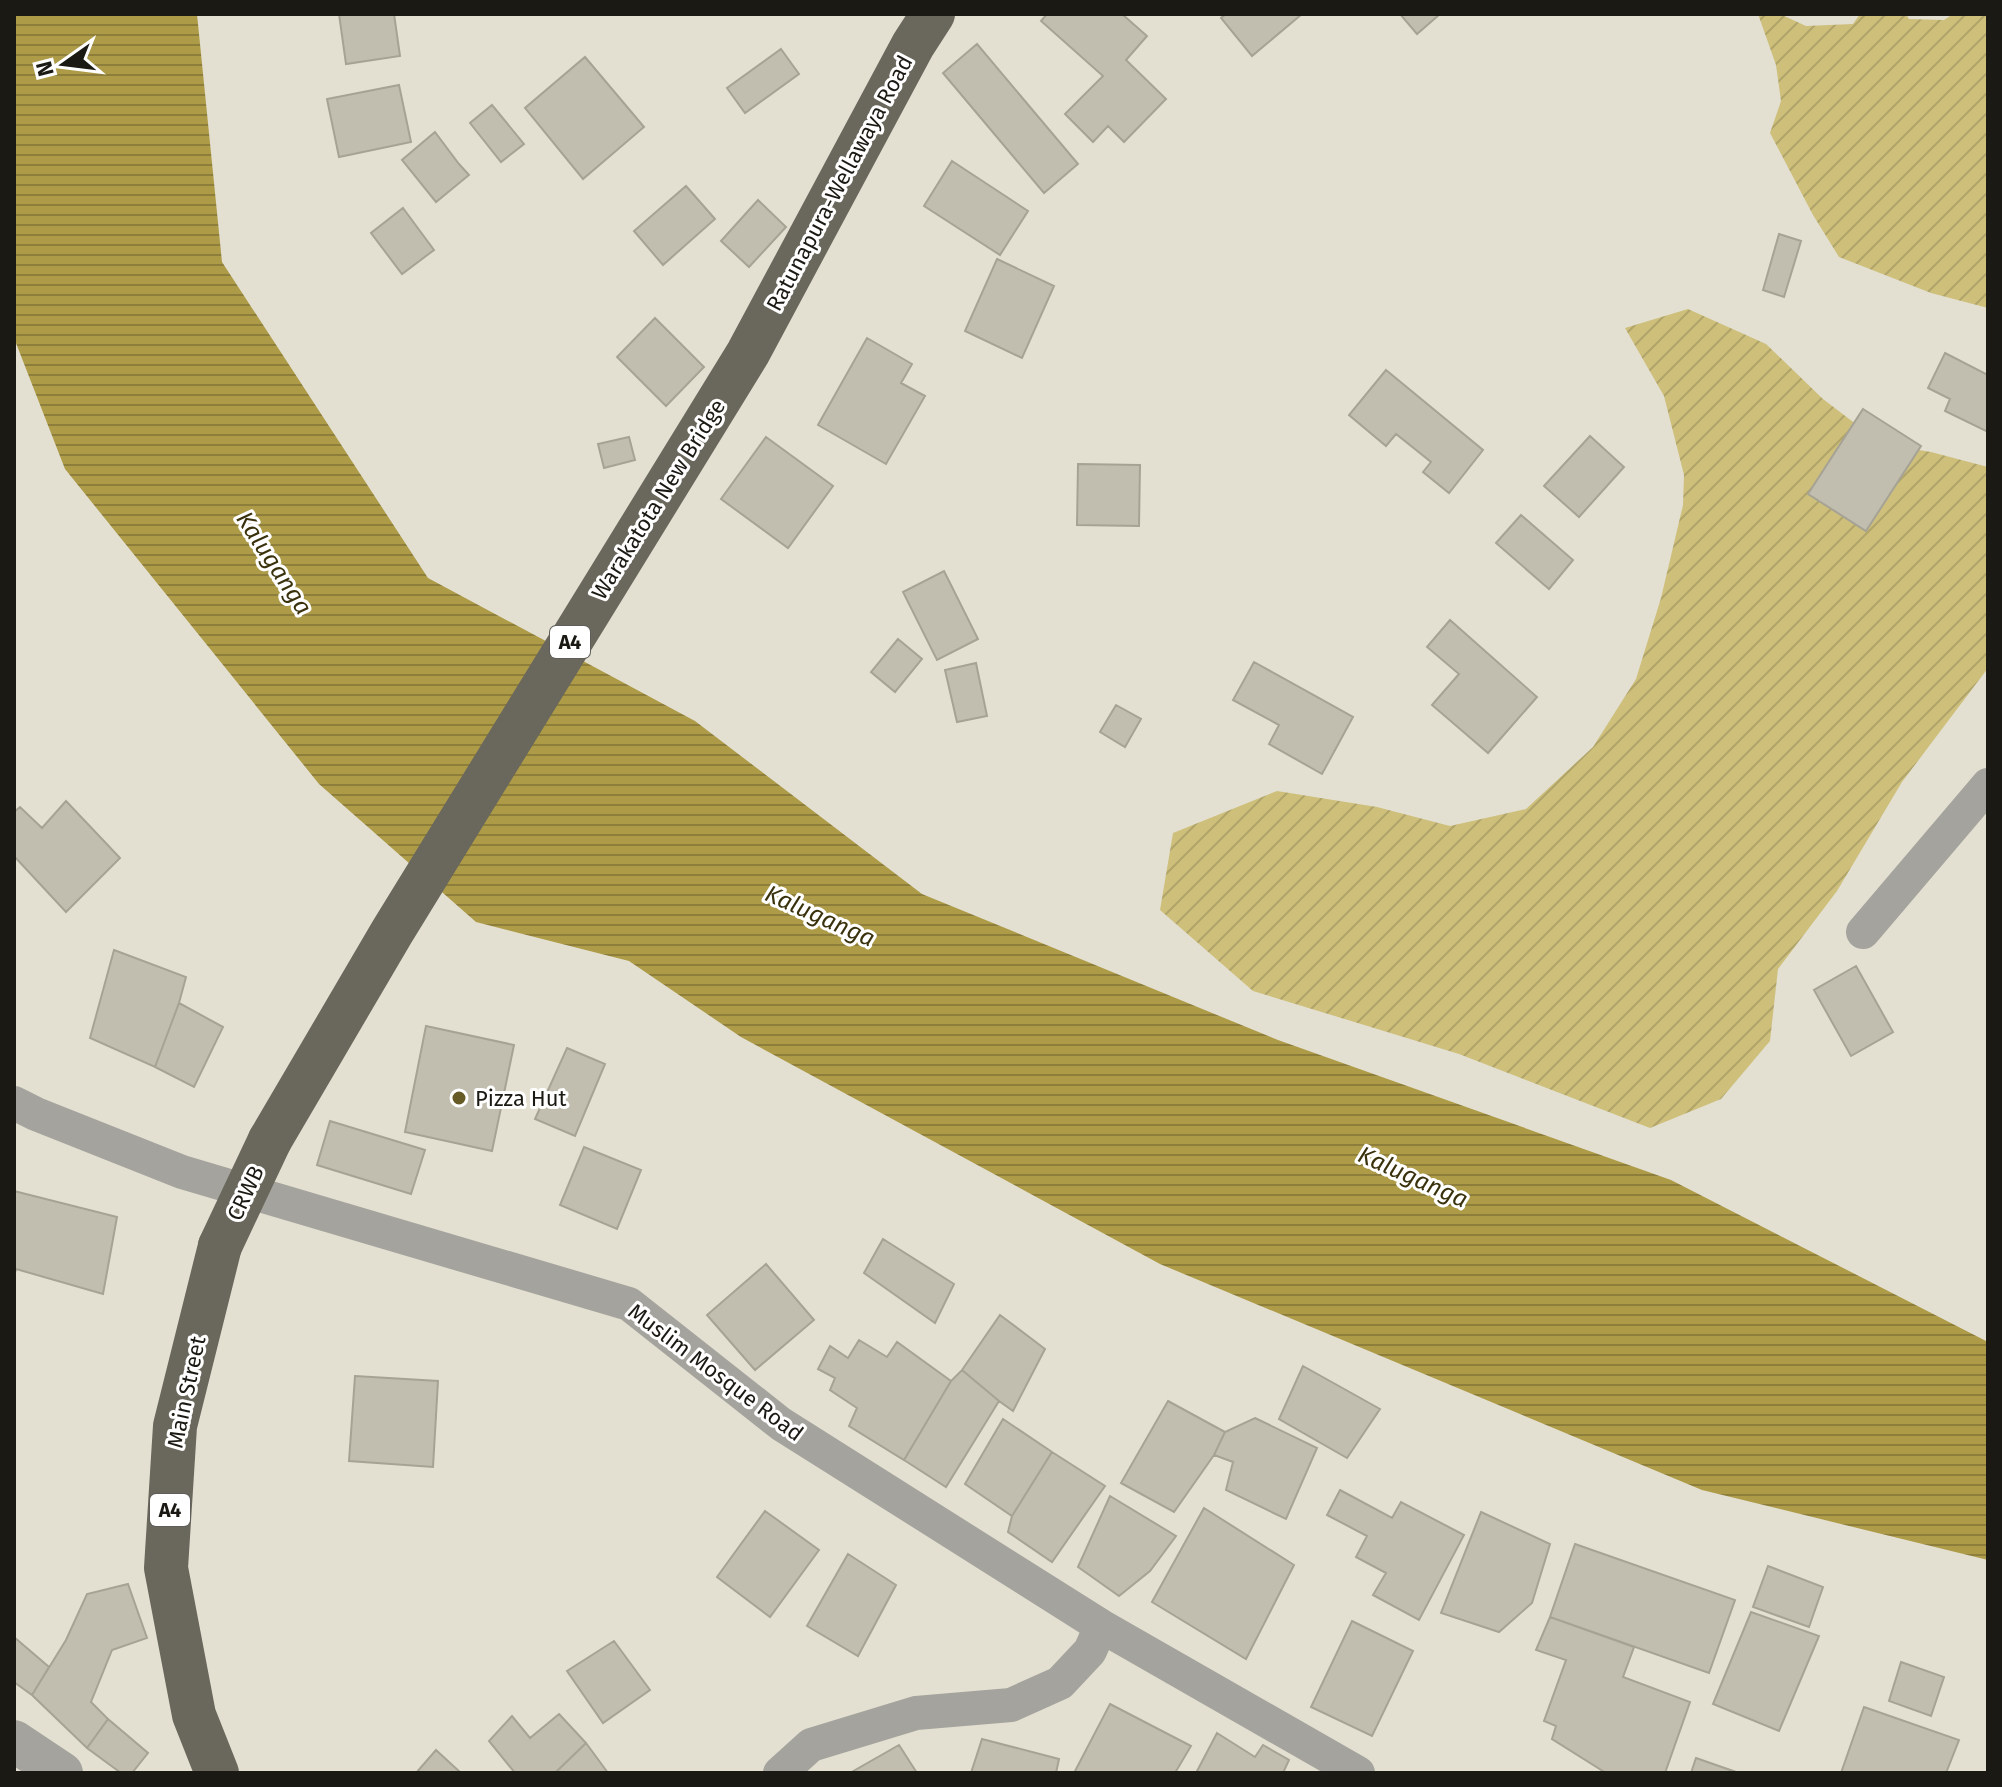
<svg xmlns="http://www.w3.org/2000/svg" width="2002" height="1787" font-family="'Fira Sans',sans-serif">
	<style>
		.garden { fill: url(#garden-furrows) }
		.water { fill: url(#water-rules) }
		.building { fill: #c1beb0; stroke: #a6a395; stroke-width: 2 }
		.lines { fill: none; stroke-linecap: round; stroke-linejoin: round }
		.minor { stroke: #a4a39d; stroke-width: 34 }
		.tertiary { stroke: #a4a39d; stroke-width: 42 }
		.trunk { stroke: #6a675c; stroke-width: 44 }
		.trunk-bridge { stroke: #6a675c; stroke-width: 44 }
		.poi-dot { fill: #665b27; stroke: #fff; stroke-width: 3 }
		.labels { text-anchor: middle; stroke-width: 6; stroke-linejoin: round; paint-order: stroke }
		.shield { fill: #fff; stroke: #5f5e5a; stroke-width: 2 }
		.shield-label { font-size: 20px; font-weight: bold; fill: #1a1913 }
		.street-label { font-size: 22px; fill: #1a1913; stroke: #fff }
		.poi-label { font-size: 22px; fill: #1a1913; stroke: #fff; text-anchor: start }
		.water-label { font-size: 24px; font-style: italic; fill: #3a320d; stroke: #fff }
	</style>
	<defs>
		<pattern id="garden-furrows" width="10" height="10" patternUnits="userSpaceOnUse" patternTransform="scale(2)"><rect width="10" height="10" fill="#cebf7b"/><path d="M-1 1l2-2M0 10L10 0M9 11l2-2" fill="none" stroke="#b0a469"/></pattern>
		<pattern id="water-rules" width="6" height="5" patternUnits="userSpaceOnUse" patternTransform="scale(2)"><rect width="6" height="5" fill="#ae9b48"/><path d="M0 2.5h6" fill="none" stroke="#8d7e3b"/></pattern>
	</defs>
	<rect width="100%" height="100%" fill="#e3e0d1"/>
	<path class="garden" d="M1758 14H1780L1806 26 1853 24 1860 14H1906L1909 19 1944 20 1953 14H1988V308L1931 293 1839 257 1813 215 1770 133 1781 101 1776 65Z
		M1688 309 1766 344 1823 399 1882 444 1931 452 1988 467V668L1902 782 1837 891 1778 969 1770 1041 1721 1099 1650 1128 1459 1054 1253 991 1160 910 1173 833 1277 791 1377 807 1450 826 1526 809 1593 747 1636 679 1661 598 1683 505 1684 475 1664 396 1625 328Z"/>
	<path class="water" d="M14 14H197L222 262 428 578 695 721 922 894 1278 1040 1671 1180 1988 1342V1560L1702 1490 1160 1264 741 1037 629 961 476 922 319 784 65 469 14 338Z"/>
	<path class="building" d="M339 14H394L400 56 346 64Z
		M1047 14H1122L1147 36 1126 60 1166 99 1124 142 1108 126 1093 142 1065 114 1103 76 1041 21Z
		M1226 14H1302L1252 56 1221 18Z
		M1400 14H1440L1417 34Z
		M977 44 1078 164 1044 193 943 73Z
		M781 49 799 74 745 113 727 88Z
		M585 57 644 127 583 179 525 108Z
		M399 85 411 142 339 157 327 99Z
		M492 105 524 144 501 162 470 123Z
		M435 132 459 164 469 175 436 202 402 160Z
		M952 161 1028 211 1000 255 924 206Z
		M686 186 715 219 663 265 634 231Z
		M758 200 786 227 749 267 721 241Z
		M403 208 434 250 402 274 371 233Z
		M1779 234 1801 241 1784 297 1763 290Z
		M997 259 1054 286 1022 358 965 331Z
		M655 318 704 367 666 406 617 357Z
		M867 338 912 364 901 383 925 396 886 464 818 425Z
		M1945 353 1988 375V432L1945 411 1950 399 1928 388Z
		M1386 370 1483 450 1449 493 1423 472 1431 462 1396 434 1386 446 1349 415Z
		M1863 409 1921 446 1866 531 1808 494Z
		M1590 436 1624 467 1579 517 1544 486Z
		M629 437 635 460 604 468 598 444Z
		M766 437 833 486 788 548 721 499Z
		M1078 464 1140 465 1139 526 1077 525Z
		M1521 515 1573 560 1549 589 1496 543Z
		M944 571 978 639 937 660 903 592Z
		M1450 620 1537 697 1488 753 1432 705 1459 674 1427 647Z
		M898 639 922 659 895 692 871 672Z
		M1254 662 1353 717 1322 774 1269 744 1279 725 1233 700Z
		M976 663 987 716 957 722 945 670Z
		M1116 705 1141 719 1125 747 1100 732Z
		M66 801 120 858 66 912 14 856V812L20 807 42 828Z
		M114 950 186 977 179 1003 155 1067 90 1038Z
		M1856 966 1893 1032 1851 1056 1814 990Z
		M179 1003 223 1027 194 1087 155 1067Z
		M426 1026 514 1045 492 1151 405 1132Z
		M567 1048 605 1064 575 1136 535 1119Z
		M330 1121 425 1150 411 1194 317 1165Z
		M584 1147 641 1170 617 1229 560 1205Z
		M14 1191 117 1217 103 1294 16 1269 14 1276Z
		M883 1239 954 1284 935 1323 864 1273Z
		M766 1264 814 1320 755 1370 707 1315Z
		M1000 1315 1045 1349 1013 1411 999 1401 962 1370Z
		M859 1340 887 1357 897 1342 951 1381 904 1460 849 1426 857 1408 830 1390 835 1378 818 1369 830 1346 848 1358Z
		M1303 1366 1380 1409 1347 1458 1279 1419Z
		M962 1370 999 1401 946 1487 904 1460 951 1381Z
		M355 1376 438 1381 433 1467 349 1461Z
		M1168 1401 1225 1432 1214 1455 1174 1512 1121 1483Z
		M1255 1418 1317 1448 1286 1519 1226 1490 1233 1462 1214 1455 1225 1432Z
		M1003 1419 1052 1452 1012 1516 965 1484Z
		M1052 1452 1105 1486 1052 1562 1008 1532 1012 1516Z
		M1340 1490 1392 1518 1401 1502 1464 1535 1419 1620 1373 1595 1386 1573 1356 1557 1367 1536 1327 1515Z
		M1110 1496 1176 1536 1150 1571 1119 1596 1078 1567Z
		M1204 1508 1294 1565 1246 1659 1152 1602Z
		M765 1511 819 1550 770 1617 717 1577Z
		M1481 1512 1550 1544 1532 1603 1499 1632 1441 1613Z
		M1575 1544 1735 1600 1709 1673 1550 1617Z
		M848 1554 896 1585 858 1656 807 1626Z
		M1768 1566 1823 1587 1809 1627 1753 1607Z
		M128 1584 147 1638 112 1650 91 1702 108 1719 87 1748 32 1695 66 1640 87 1594Z
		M1751 1612 1819 1636 1779 1731 1713 1704Z
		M1550 1617 1634 1647 1623 1677 1690 1702 1665 1773H1606L1552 1739 1556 1726 1544 1721 1566 1660 1536 1650Z
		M1352 1621 1413 1651 1372 1736 1311 1707Z
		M14 1637 49 1667 32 1695 14 1682Z
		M614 1641 650 1690 603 1723 567 1671Z
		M1901 1662 1944 1677 1931 1716 1889 1701Z
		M1110 1704 1191 1746 1175 1773H1074Z
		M1864 1707 1959 1740 1946 1773H1841Z
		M559 1714 586 1743 555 1773H515L489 1741 512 1716 530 1738Z
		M108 1719 148 1753 132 1773H121L87 1748Z
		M1217 1733 1255 1757 1263 1745 1289 1760 1283 1773H1196Z
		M982 1739 1059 1759 1056 1773H971Z
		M586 1743 608 1773H555Z
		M899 1745 917 1773H850Z
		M436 1750 461 1773H416Z
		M1696 1758 1739 1773H1691Z"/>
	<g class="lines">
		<path class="minor" d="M1863 932 1988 785
			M14 1103 36 1114 182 1172 629 1304 781 1424 1101 1626 1358 1773
			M780 1773 811 1745 916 1713 1011 1705 1060 1683 1090 1651 1101 1626"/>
		<path class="tertiary" d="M14 1741 62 1773"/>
		<path class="trunk" d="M270 1140 392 932 748 353 913 45 933 14
			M217 1773 194 1715 166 1568 175 1426 220 1246"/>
		<path class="trunk-bridge" d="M220 1246 270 1140"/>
	</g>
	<circle class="poi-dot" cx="459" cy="1098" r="8"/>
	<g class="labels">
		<g class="shield">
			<rect x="550" y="626" width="40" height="32" rx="6"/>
			<rect x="150" y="1494" width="40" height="32" rx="6"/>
		</g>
		<g class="shield-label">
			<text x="570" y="649">A4</text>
			<text x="170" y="1517">A4</text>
		</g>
		<g class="street-label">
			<text transform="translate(839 183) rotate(-62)" y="8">Ratunapura-Wellawaya Road</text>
			<text transform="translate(658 499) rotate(-58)" y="8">Warakatota New Bridge</text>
			<text transform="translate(245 1193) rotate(-65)" y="8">CRWB</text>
			<text transform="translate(716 1372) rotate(37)" y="8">Muslim Mosque Road</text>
			<text transform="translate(186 1392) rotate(-78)" y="8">Main Street</text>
		</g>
		<g class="poi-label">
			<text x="475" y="1106">Pizza Hut</text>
		</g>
		<g class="water-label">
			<text transform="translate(274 563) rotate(57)" y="8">Kaluganga</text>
			<text transform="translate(820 916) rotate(24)" y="8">Kaluganga</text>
			<text transform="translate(1413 1177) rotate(24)" y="8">Kaluganga</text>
		</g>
	</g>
	<rect width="2002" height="1787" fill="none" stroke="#1a1913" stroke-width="32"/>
	<g transform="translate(64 64) rotate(256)" stroke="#ffffff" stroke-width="6" paint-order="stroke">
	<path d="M0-6L14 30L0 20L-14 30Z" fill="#1a1913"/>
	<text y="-12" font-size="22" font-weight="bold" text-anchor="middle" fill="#1a1913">N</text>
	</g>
</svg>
